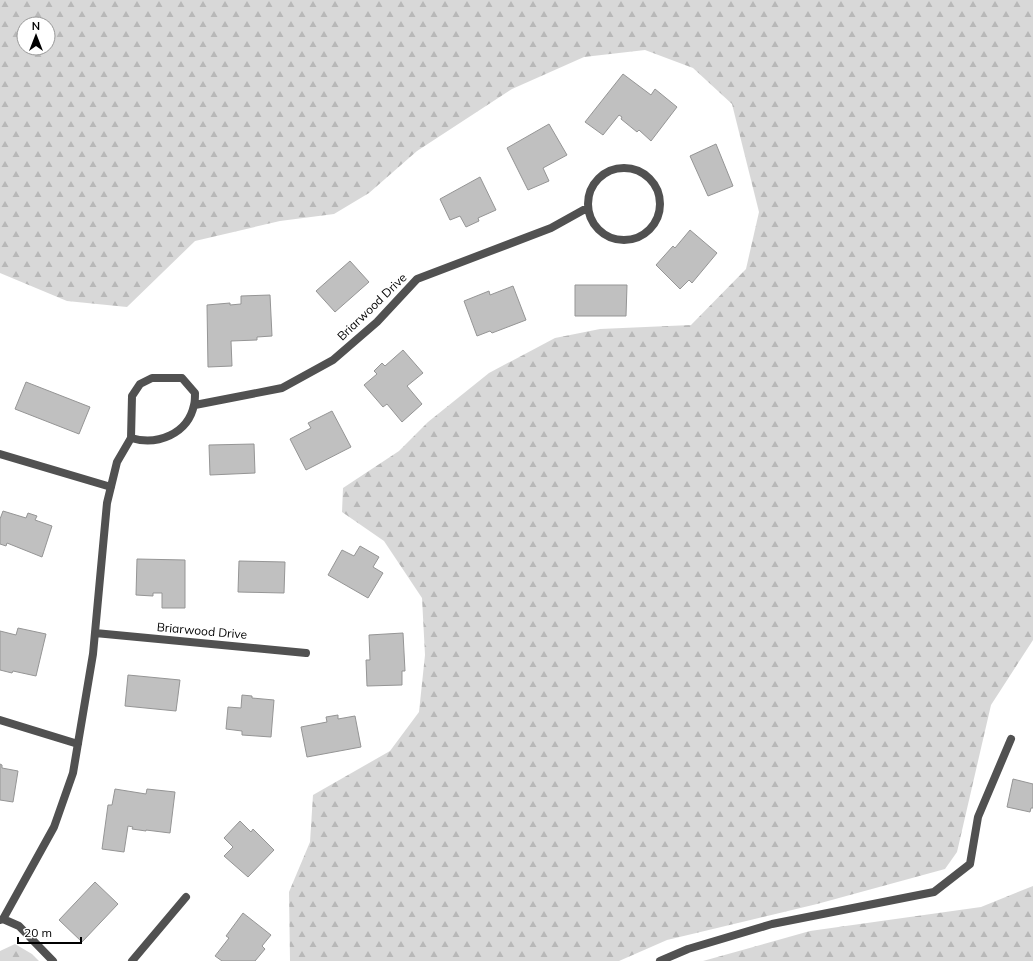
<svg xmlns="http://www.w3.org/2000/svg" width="1033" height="961" font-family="Mulish,sans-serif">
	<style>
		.forest { fill: url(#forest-firs); fill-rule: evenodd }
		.building { fill: #c0c0c0; stroke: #959595 }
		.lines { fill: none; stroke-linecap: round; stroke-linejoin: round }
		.service { stroke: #515151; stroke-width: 8 }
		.minor { stroke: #515151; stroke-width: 8 }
		.labels { text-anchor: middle; stroke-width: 3; stroke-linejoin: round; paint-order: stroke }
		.street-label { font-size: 12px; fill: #000; stroke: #fff }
	</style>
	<defs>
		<pattern id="forest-firs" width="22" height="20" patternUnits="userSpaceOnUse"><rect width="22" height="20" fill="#d8d8d8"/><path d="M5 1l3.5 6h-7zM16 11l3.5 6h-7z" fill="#b8b8b8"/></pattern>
	</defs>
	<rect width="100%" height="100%" fill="#fff"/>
	<path class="forest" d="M0 0H1033V640L991 705 957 852 945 869 817 904 667 940 619 961H290L289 892 310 842 313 795 390 751 419 712 425 655 422 598 384 541 342 512 343 488 399 451 428 422 489 373 555 338 600 329 691 325 746 269 759 212 732 104 693 68 645 50 584 57 512 89 417 151 369 193 334 214 280 221 195 241 127 307 67 301 0 273ZM24 24H48V48H24Z
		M1033 886V961H703L810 931 981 907Z
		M15 944 32 954 39 961H0V951Z"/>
	<path class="building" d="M623 74 651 95 655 89 677 107 651 141 639 130 637 132 621 119 622 117 619 115 603 135 585 122Z
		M549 124 567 155 543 168 549 181 528 190 507 148Z
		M716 144 733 186 708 196 690 156Z
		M480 177 496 210 478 218 479 221 466 227 460 216 450 220 440 199Z
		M690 230 717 253 692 283 689 280 680 289 656 265 673 246 675 248Z
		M350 261 369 282 335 312 316 291Z
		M575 285H627L626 316H575Z
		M513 286 526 320 492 333 490 331 477 336 464 301 489 291 490 295Z
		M270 295 272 336 257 337V340L231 341 232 366 208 367 207 305 230 303V305L241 304V296Z
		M403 350 423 373 407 386 422 404 402 422 387 404 383 407 364 385 377 374 374 371 382 363 385 366Z
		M26 382 90 407 79 434 15 409Z
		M332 411 351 447 306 470 290 439 311 428 308 423Z
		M254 444 255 473 210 475 209 445Z
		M3 511 26 518 28 513 37 516 35 520 52 526 42 557 7 543 6 546 0 544V519Z
		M360 546 379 557 373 567 383 573 368 598 328 575 342 550 354 556Z
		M137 559 185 560V608H162V593H153V596L136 595Z
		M239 561 285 562 284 593 238 592Z
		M18 628 46 634 36 676 13 671 12 673 0 670V631L16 635Z
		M403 633 405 671H402V685L367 686 366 660H370L369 635Z
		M128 675 180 680 176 711 125 706Z
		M242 695 252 696V698L274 700 271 737 242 735V731L226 729 228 707 241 708Z
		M338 715V719L355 716 361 747 307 757 301 727 327 722 326 717Z
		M0 764 2 765V768L18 771 13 802 0 800Z
		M1013 779 1033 784V808H1031L1030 812 1007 807Z
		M115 789 146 794 147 789 175 792 170 833 146 830V831L132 829 133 827 128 826 124 852 102 849 108 805H112Z
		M240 821 251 832 253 829 274 850 248 877 224 856 233 847 224 838Z
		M95 882 118 904 82 942 59 920Z
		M243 913 271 935 262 946 265 949 255 961H222L215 956 229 938 226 936Z"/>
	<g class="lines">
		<path class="service" d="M660 961 688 949 772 924 934 892 970 864 978 817 1011 739"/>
		<path class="minor" d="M588 204a36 36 0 1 1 72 0a36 36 0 1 1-72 0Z
			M195 405 282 388 333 360 377 322 417 279 551 228 587 208
			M0 454 111 487
			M95 633 306 653
			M0 720 78 744
			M3 919 54 827 73 773 93 654 107 503 117 462 131 438 132 396 140 384 152 378H182L195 393C195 397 195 402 194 405 188 434 157 446 131 438
			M0 920 3 919 19 926 53 961
			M132 961 186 897"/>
	</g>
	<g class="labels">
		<g class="street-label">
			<text transform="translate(372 307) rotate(-44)" y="4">Briarwood Drive</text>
			<text transform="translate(202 631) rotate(5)" y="4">Briarwood Drive</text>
		</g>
	</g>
	<g transform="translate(36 36)"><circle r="19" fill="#ffffff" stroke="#999999"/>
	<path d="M0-3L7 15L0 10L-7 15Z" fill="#000000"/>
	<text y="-6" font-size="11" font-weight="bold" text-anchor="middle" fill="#000000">N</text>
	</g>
	<path d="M18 937v6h63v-6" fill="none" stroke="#000000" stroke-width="2"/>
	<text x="24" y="937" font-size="12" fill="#000000" stroke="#ffffff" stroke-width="3" paint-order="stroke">20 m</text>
</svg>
